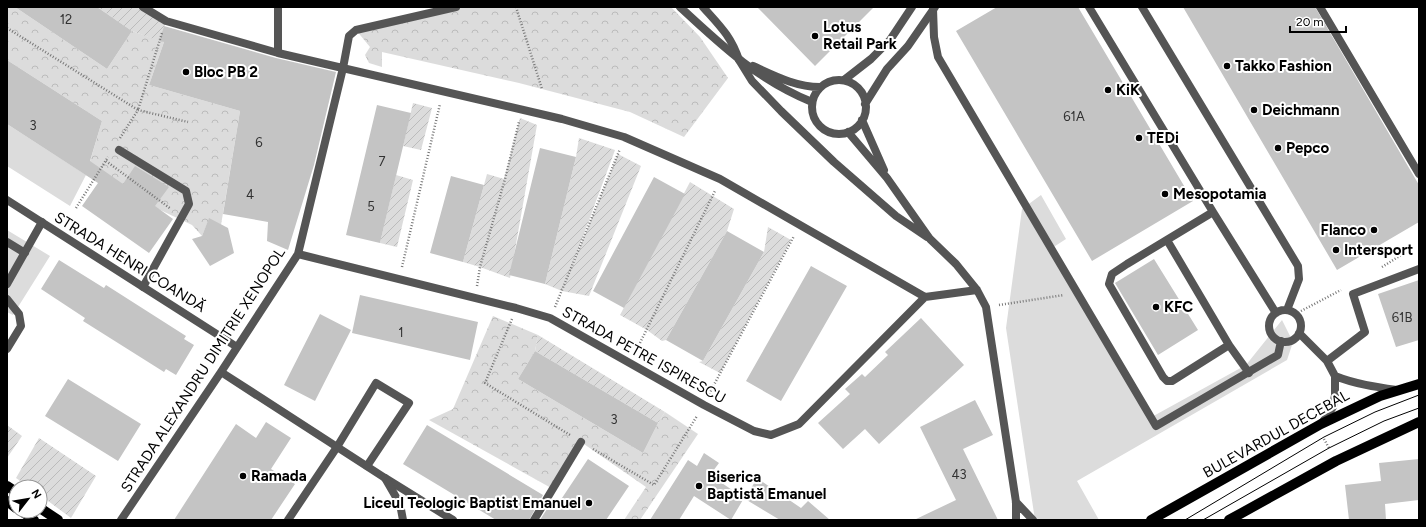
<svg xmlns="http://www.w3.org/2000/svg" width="1426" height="527" font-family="Figtree,sans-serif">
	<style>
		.grass { fill: #dcdcdc }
		.park { fill: url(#park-crowns) }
		.garden { fill: url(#garden-furrows) }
		.building { fill: #c4c4c4 }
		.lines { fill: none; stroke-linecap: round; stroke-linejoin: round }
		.path { stroke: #777; stroke-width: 2.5; stroke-dasharray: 1 2; stroke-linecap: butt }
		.service { stroke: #555; stroke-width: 8 }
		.minor { stroke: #555; stroke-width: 8 }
		.primary { stroke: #000; stroke-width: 10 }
		.tram { stroke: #000; stroke-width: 1 }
		.poi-dot { fill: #000; stroke: #fff; stroke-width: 1.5 }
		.labels { text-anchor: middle; stroke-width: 4; stroke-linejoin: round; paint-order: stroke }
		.number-label { font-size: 13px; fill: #313131 }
		.poi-label { font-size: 15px; font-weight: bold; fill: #000; stroke: #fff; text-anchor: start }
		.street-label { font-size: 15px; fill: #000; stroke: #fff }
	</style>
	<defs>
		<pattern id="park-crowns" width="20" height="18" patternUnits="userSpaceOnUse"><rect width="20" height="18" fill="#dcdcdc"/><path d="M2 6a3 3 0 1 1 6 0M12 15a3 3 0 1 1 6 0" fill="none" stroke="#bbb"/></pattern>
		<pattern id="garden-furrows" width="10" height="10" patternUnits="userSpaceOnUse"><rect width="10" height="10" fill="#dcdcdc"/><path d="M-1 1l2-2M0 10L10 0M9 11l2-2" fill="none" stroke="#bbb"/></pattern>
	</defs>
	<rect width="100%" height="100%" fill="#fff"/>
	<path class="grass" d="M7 124 86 175 70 206 7 166Z
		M1041 195 1066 239 1049 250 1148 419 1246 365 1282 320 1293 342 1287 360 1077 481 1099 520H1035L1006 328 1022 209Z
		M7 230 50 256 13 315 7 312Z"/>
	<path class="park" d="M7 7H15L107 69 132 31 164 42 149 85 240 111 221 225 209 219 202 236 192 225 86 175 102 121 7 60Z
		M456 7H671L700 37 728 78 684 137 630 112 519 83 382 52V67L369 63 365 55 370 47 356 30Z
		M493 316 538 335 535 351 518 379 643 453 658 423 665 412 698 434 640 520H624L646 487 581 442 553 489 429 420 453 409Z"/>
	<path class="garden" d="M97 7H143L166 21 159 41 132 31Z
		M413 103 432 108 421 150 403 146Z
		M520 118 537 125 510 278 480 267 463 262 487 174 504 179Z
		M579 138 615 150 572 266 618 154 641 166 589 296 562 291 545 284 576 157Z
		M396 175 413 180 397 247 380 243Z
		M690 182 734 209 727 231 666 340 662 341 647 330 620 315Z
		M768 227 791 240 720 373 699 362 703 361 764 252Z
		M538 335 665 412 658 423 535 351Z
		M7 425 22 436 7 458Z
		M39 438 96 476 71 518 40 495V487H29L16 478Z"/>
	<path class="building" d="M15 7H97L132 31 107 69Z
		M757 7H874L815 66Z
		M997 7H1078L1193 201 1092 261 956 31Z
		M1183 7H1315L1419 185V222L1337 270Z
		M164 26 276 58 336 72 314 165 288 250 267 241 268 222 223 214 240 111 149 85 164 42 159 41Z
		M7 60 102 121 90 161 123 184 135 166 169 187 155 206 173 219 149 253 82 206 98 183 7 124Z
		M377 105 411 113 380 243 346 235Z
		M540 148 576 157 545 284 509 275Z
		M451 176 484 185 463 262 430 253Z
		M654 177 685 194 624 308 593 291Z
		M209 218 228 228 234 253 210 266 192 239 202 236Z
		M727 231 764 252 703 361 666 340Z
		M1154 259 1198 330 1158 355 1115 283Z
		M59 260 104 288 106 285 186 336 184 339 194 345 176 375 166 369 164 372 83 321 85 318 41 289Z
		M811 266 847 286 781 401 746 381Z
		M1419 280V340L1396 347 1378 294Z
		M360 295 478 322 470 360 352 333Z
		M320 314 351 330 315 401 284 385Z
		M921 318 964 365 879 444 865 429 843 449 818 423 850 394 845 389 862 374 865 377 888 355 885 352Z
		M535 351 658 423 643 453 518 379Z
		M68 379 141 424 118 461 45 416Z
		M975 400 993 435 963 449 998 520H914L956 500 920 427Z
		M266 422 291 438 271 469 295 484 271 520H174L236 424 256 438Z
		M427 425 543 495 529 520H496L403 464Z
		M704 453 719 463 710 475 744 498 731 520 694 496 679 520H650L688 460 697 466Z
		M588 459 629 486 606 520H540L552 501 558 504Z
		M1419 459V500L1385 504 1386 520H1349L1345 485 1381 481 1379 463Z
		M757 478 801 508 808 501 830 520H780L745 499Z"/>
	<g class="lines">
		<path class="path" d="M516 7 542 89
			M7 28 138 110 162 33
			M120 138 138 110 188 122
			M106 161 171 209
			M76 208 108 157
			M402 267 440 104
			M1382 267 1414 247
			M477 286 480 267 505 179 519 122
			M999 305 1064 295
			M555 307 620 149
			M1301 311 1341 290
			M512 319 485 383 570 435
			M636 351 715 191
			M709 394 794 236
			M1324 439 1329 448
			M593 449 654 485 697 416"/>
		<path class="service" d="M703 7C720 26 731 36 739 60
			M1089 7 1213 212 1276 313
			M1142 7 1298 266 1299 279 1287 310
			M1320 7 1419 174
			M933 9 934 37 938 57 1156 426 1278 355 1281 341
			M119 150 186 191 189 204 143 287
			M1213 212 1127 264 1112 274 1109 284 1163 377 1167 381H1172L1229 345
			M1167 240 1229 345 1249 373
			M7 242 25 253
			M7 284 42 222
			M7 299 19 314 21 326 7 349
			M1269 326a16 16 0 1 1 32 0a16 16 0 1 1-32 0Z
			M1299 333 1327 361 1335 376V395L1333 407 1322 423
			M1327 361 1365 332 1353 294 1419 269
			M1335 376C1355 384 1376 387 1397 390
			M385 478 453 520
			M288 520 337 447 376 383 409 403 367 466
			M534 520 581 442"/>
		<path class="minor" d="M143 7 166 21 278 53 562 119 624 137 720 179 925 297 977 290
			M680 7C722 46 758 80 812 102
			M278 53V7
			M739 60 752 81 781 111 834 162 896 216 927 237
			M753 66C775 76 796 87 820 87
			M844 80 871 59 890 40 912 7
			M812 107a27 27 0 1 1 54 0a27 27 0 1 1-54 0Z
			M865 104 887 69 908 46 935 7
			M862 120 884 170
			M848 132 887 178 930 239 956 264 977 290 986 307 1016 502V520
			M7 200 237 347
			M298 254 516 308 550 318 704 405 754 431 771 435 799 424 925 297
			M221 372 385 478 400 504 403 520
			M1016 502 1033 520
			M121 520 221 372 298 254 343 68 349 36 356 30 456 7"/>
		<path class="primary" d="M7 486 16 492
			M7 501 16 508
			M40 508 58 520
			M21 511 34 520
			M1151 520 1321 424 1380 396 1419 384
			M1229 520 1336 461 1419 422"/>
		<path class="tram" d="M1185 520 1324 437 1375 412 1419 395
			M1203 520 1329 448 1384 421 1419 408"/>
	</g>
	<g class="poi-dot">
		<circle cx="815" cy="36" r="4"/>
		<circle cx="1227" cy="66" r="4"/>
		<circle cx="186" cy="72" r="4"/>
		<circle cx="1108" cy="90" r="4"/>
		<circle cx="1254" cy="110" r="4"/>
		<circle cx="1139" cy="138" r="4"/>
		<circle cx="1278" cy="148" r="4"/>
		<circle cx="1165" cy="194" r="4"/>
		<circle cx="1374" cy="230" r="4"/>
		<circle cx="1336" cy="250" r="4"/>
		<circle cx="1156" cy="307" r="4"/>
		<circle cx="243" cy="476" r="4"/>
		<circle cx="699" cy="486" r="4"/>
		<circle cx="589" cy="503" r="4"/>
	</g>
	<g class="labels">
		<g class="number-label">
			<text x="66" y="24">12</text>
			<text x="1074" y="121">61A</text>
			<text x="33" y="130">3</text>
			<text x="259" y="147">6</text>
			<text x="382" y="166">7</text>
			<text x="250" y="199">4</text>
			<text x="371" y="211">5</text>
			<text x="1402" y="322">61B</text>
			<text x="401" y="337">1</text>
			<text x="614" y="424">3</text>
			<text x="959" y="479">43</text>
		</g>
		<g class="poi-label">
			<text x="823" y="32">Lotus<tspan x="823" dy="17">Retail Park</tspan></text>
			<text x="1235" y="71">Takko Fashion</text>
			<text x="194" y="77">Bloc PB 2</text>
			<text x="1116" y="95">KiK</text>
			<text x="1262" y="115">Deichmann</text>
			<text x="1147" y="143">TEDi</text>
			<text x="1286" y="153">Pepco</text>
			<text x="1173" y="199">Mesopotamia</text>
			<text x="1366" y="235" text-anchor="end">Flanco</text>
			<text x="1344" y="255">Intersport</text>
			<text x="1164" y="312">KFC</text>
			<text x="251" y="481">Ramada</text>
			<text x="707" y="482">Biserica<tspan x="707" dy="17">Baptistă Emanuel</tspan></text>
			<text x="581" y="508" text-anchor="end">Liceul Teologic Baptist Emanuel</text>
		</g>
		<g class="street-label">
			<text transform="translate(130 262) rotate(32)" y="5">STRADA HENRI COANDĂ</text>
			<text transform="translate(644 355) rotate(29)" y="5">STRADA PETRE ISPIRESCU</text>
			<text transform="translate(203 370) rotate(-57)" y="5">STRADA ALEXANDRU DIMITRIE XENOPOL</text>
			<text transform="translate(1276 434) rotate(-29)" y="5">BULEVARDUL DECEBAL</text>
		</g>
	</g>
	<rect width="1426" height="527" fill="none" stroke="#000000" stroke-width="16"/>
	<g transform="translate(28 499) rotate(59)"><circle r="19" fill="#ffffff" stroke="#999999"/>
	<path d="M0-3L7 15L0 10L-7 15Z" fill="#000000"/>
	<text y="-6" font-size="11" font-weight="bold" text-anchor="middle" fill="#000000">N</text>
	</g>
	<path d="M1290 26v6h56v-6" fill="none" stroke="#000000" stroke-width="2"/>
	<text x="1296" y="26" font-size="12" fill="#000000" stroke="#ffffff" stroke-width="3" paint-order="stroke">20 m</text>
</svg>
